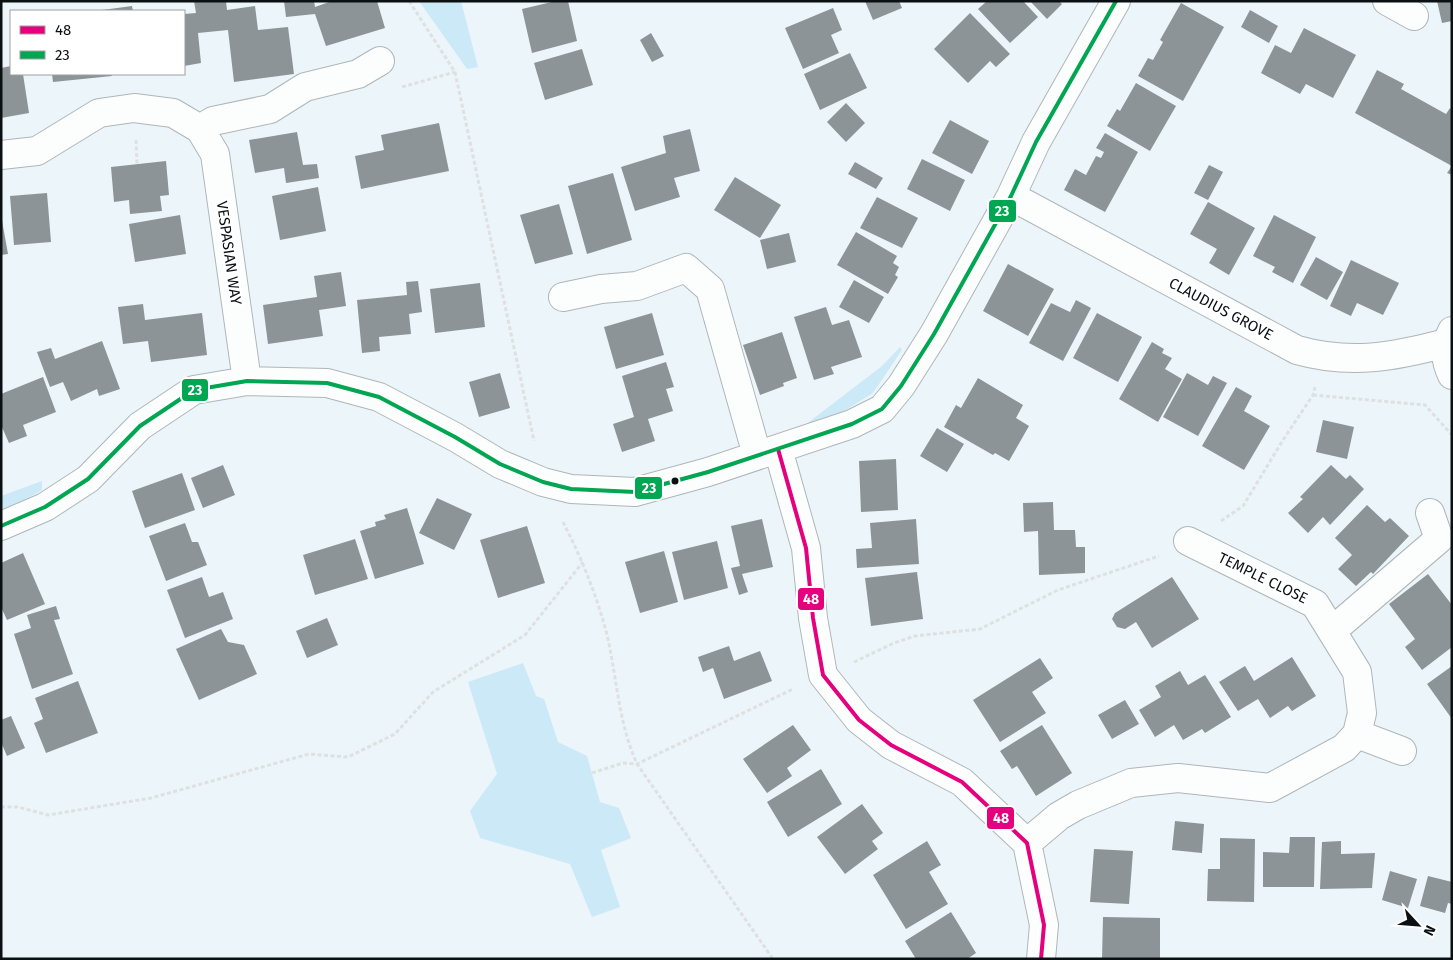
<svg xmlns="http://www.w3.org/2000/svg" width="1453" height="960" font-family="'Fira Sans',sans-serif">
	<style>
		.green { fill: #cce9f8 }
		.building { fill: #8d9497 }
		.lines { fill: none; stroke-linecap: round; stroke-linejoin: round }
		.minor-casing { stroke: #afb6b9; stroke-width: 30 }
		.path { stroke: #dee1e2; stroke-width: 3; stroke-dasharray: 4 2.5; stroke-linecap: butt }
		.minor { stroke: #fcfefe; stroke-width: 28 }
		.bus-1-casing { stroke: #fff; stroke-width: 8 }
		.bus-2-casing { stroke: #fff; stroke-width: 8 }
		.bus-1 { stroke: #e5007d; stroke-width: 4 }
		.bus-2 { stroke: #00a651; stroke-width: 4 }
		.bus-dot { fill: #0b1013; stroke: #fff; stroke-width: 2 }
		.labels { text-anchor: middle; stroke-width: 5; stroke-linejoin: round; paint-order: stroke }
		.street-label { font-size: 15px; fill: #0b1013; stroke: #fff }
		.line-badge { stroke: #fff; stroke-width: 2 }
		.badge-label { font-size: 14px; text-anchor: middle; font-weight: bold; fill: #fff }
	</style>
	<rect width="100%" height="100%" fill="#ecf5f9"/>
	<path class="green" d="M419 1H461L478 67 467 69Z
		M900 347 902 350 873 393 826 422 805 425 882 366Z
		M42 481V490L4 511 1 506V496Z
		M523 663 536 696 544 699 558 742 587 756 600 802 619 808 631 838 601 850 620 907 592 917 570 864 480 838 470 811 497 774 468 682Z"/>
	<path class="building" d="M194 1H226L227 10 255 6 258 30 288 27 294 74 234 82 228 30 198 33 201 63 184 66V14L196 13Z
		M284 1H314L315 7 332 1H377L385 28 326 46 315 14 286 17Z
		M556 1H568L577 41 532 53 522 9Z
		M865 1H899L902 8 873 20Z
		M987 1H1023L1038 17 1010 43 978 9Z
		M1030 1H1059L1062 4 1047 19Z
		M1437 1H1452V21L1442 23Z
		M1181 3 1224 27 1183 101 1138 76 1148 58 1153 60 1163 42 1160 40Z
		M132 6 133 11H102V10Z
		M833 8 842 30 831 35 839 53 803 69 785 28Z
		M1250 10 1278 26 1269 43 1241 27Z
		M970 13 1010 54 996 67 990 61 968 83 934 49Z
		M1304 28 1356 55 1333 98 1306 84 1300 94 1261 73 1275 45 1291 53Z
		M651 33 664 56 652 62 640 40Z
		M582 49 593 85 545 100 534 63Z
		M850 53 867 88 820 110 804 74Z
		M11 66V74H23L29 113 1 118V68Z
		M1377 70 1404 84 1401 89 1446 114 1450 108 1452 110V175L1447 173 1452 166 1355 113Z
		M52 74H111L112 76 53 82Z
		M1136 83 1176 106 1150 151 1107 126 1117 109 1120 111Z
		M846 103 865 123 846 142 827 122Z
		M950 120 989 141 972 174 932 153Z
		M439 123 449 171 361 189 355 156 384 150 381 135Z
		M690 129 700 171 674 178 680 197 635 211 621 167 666 153 663 136Z
		M297 132 303 165 317 164 319 178 286 183 284 168 255 173 249 140Z
		M1105 133 1138 152 1105 212 1064 190 1075 169 1086 175 1096 156 1101 158 1104 152 1096 148Z
		M922 159 965 180 950 211 907 189Z
		M166 161 169 195 160 196 162 211 130 214 129 200 114 202 111 167Z
		M855 162 883 178 876 189 848 174Z
		M1209 165 1223 172 1208 200 1194 193Z
		M613 173 632 240 587 254 568 186Z
		M735 177 781 205 760 238 714 210Z
		M318 187 326 231 280 240 272 196Z
		M47 193 51 242 14 245 10 196Z
		M877 197 918 218 902 248 860 228Z
		M1208 202 1255 228 1229 275 1209 263 1217 249 1190 234Z
		M559 204 573 254 535 264 520 215Z
		M1 215 8 254 1 255Z
		M180 215 186 254 135 262 129 224Z
		M1274 215 1316 237 1293 283 1272 272 1275 267 1253 256Z
		M856 232 897 256 893 263 899 267 895 275 898 277 888 294 837 265Z
		M789 233 796 262 767 269 760 240Z
		M1316 257 1343 272 1327 300 1300 285Z
		M1351 260 1399 283 1383 315 1357 303 1351 316 1330 306Z
		M1008 264 1054 289 1028 336 983 311Z
		M341 272 346 306 319 310 323 336 268 344 263 305 317 297 314 276Z
		M854 280 884 297 869 323 839 307Z
		M418 281 422 312 409 314 411 334 379 337 380 351 362 353 357 300 407 295 406 282Z
		M480 283 485 327 435 333 430 289Z
		M1076 300 1091 308 1063 361 1029 343 1051 303 1070 312Z
		M143 304 145 320 202 313 207 355 151 362 148 341 123 344 118 307Z
		M826 307 832 325 849 320 862 357 831 367 834 374 814 380 794 317Z
		M652 313 664 355 616 369 604 327Z
		M1097 313 1142 337 1118 382 1073 358Z
		M782 332 797 378 783 383 784 386 760 395 743 345Z
		M102 341 120 389 99 396 97 389 71 401 63 382 50 387 37 352 51 348 55 359Z
		M1152 342 1164 349 1162 353 1172 358 1165 369 1182 379 1158 422 1119 399Z
		M666 362 674 387 666 389 673 411 648 419 655 441 622 452 613 424 634 417 622 376Z
		M500 373 510 408 479 417 469 382Z
		M1187 373 1208 385 1213 376 1227 383 1198 436 1163 417Z
		M43 377 56 412 23 425 27 436 9 443 1 425V394Z
		M978 378 1023 405 1016 418 1029 426 1009 461 995 453 993 455 944 427 956 405 961 408Z
		M1236 387 1252 396 1244 411 1270 426 1244 470 1202 446Z
		M1323 420 1354 427 1347 459 1316 452Z
		M937 428 964 444 947 472 920 456Z
		M896 459 898 510 861 512 859 461Z
		M223 465 235 495 203 508 191 478Z
		M1331 465 1346 479 1350 475 1364 489 1330 525 1323 517 1308 533 1288 513 1303 499 1300 497Z
		M182 473 195 510 145 528 132 491Z
		M437 498 472 514 454 550 419 533Z
		M1053 502 1054 530H1075L1076 547H1085V573L1039 575 1038 531 1024 532 1023 503Z
		M1367 505 1385 522 1390 518 1409 536 1373 574 1371 572 1356 586 1338 569 1352 555 1335 538Z
		M407 508 424 564 375 579 360 531 376 526 375 522 386 519 384 515Z
		M762 519 773 567 742 574 748 592 739 595 731 568 740 566 731 526Z
		M916 519 919 564 857 568 856 549 872 548 870 523Z
		M185 523 192 542H198L207 565 166 581 149 536Z
		M527 526 545 583 498 598 480 540Z
		M355 539 368 579 315 595 303 555Z
		M717 541 728 588 684 600 672 552Z
		M664 551 678 602 640 613 625 562Z
		M23 553 45 604 7 620 1 607V563Z
		M917 572 923 619 871 626 865 578Z
		M1428 574 1452 605V647L1422 670 1405 647 1415 639 1389 604Z
		M202 577 209 597 223 592 233 619 185 638 167 590Z
		M1172 577 1199 619 1152 648 1136 622 1125 629 1117 627 1112 619 1115 613Z
		M56 606 60 619 54 620 73 674 32 689 14 634 31 628 27 615Z
		M327 618 338 645 307 658 296 631Z
		M221 629 228 642 244 645 257 674 199 700 176 649Z
		M729 646 734 661 760 651 772 681 724 699 713 668 703 672 698 657Z
		M1292 657 1316 696 1292 711 1288 706 1270 718 1258 699 1238 711 1219 682 1245 666 1254 681Z
		M1040 658 1053 678 1032 692 1046 713 1000 742 973 700Z
		M1452 666V719L1427 684Z
		M1180 671 1188 685 1205 675 1231 717 1205 733 1202 729 1183 740 1174 725 1155 737 1139 710 1161 697 1155 686Z
		M78 681 98 733 46 753 34 723 43 719 35 698Z
		M1125 700 1139 724 1112 739 1098 715Z
		M11 716 25 748 7 756 1 742V720Z
		M793 725 811 750 787 768 792 776 767 793 743 759Z
		M1042 725 1072 773 1036 796 1017 766 1012 769 1000 751Z
		M821 769 842 804 788 837 767 802Z
		M862 804 883 833 872 841 878 849 845 874 817 837Z
		M1175 821 1204 824 1202 853 1172 850Z
		M1290 837H1315L1314 887H1263V852L1289 853Z
		M1220 838 1255 839 1254 902 1207 901 1208 869H1220Z
		M927 841 941 865 929 872 948 904 906 929 873 875Z
		M1341 841V854L1375 853 1372 888 1320 889 1322 842Z
		M1094 849 1133 851 1129 904 1090 902Z
		M1390 871 1417 879 1408 908 1382 900Z
		M1428 876 1452 882V904L1448 903 1445 913 1420 906Z
		M951 912 976 953 967 959H916L905 941Z
		M1103 917 1160 918V959H1102Z"/>
	<g class="lines">
		<defs>
			<path id="minor" d="M1387 1 1414 16
				M200 129 215 154 247 381
				M1 155 37 151 99 113 134 108 173 113 200 129 213 121 270 109 305 87 358 74 380 61
				M1011 196 1297 350C1350 365 1394 357 1446 343
				M563 297 601 289 637 286 686 268 710 289 757 455
				M1452 331C1444 346 1444 359 1452 375
				M778 449 806 548 813 618 823 675 859 720 891 745 962 782 1027 843 1044 925 1041 959
				M1 526 45 507 88 479 140 426 194 390 247 381 327 383 379 397 455 437 500 464 543 482 571 489 635 492 708 472 852 424 882 409 901 386 934 334 1011 196 1036 142 1116 1
				M1333 630 1439 539 1430 513
				M1357 734 1402 751
				M1027 843 1059 816 1078 805 1131 783 1178 778 1270 788 1344 748 1357 734 1362 713 1357 672 1315 604 1188 541"/>
		</defs>
		<use href="#minor" class="minor-casing"/>
		<path class="path" d="M409 1 455 72 534 441
			M402 87 455 72
			M136 140 137 164
			M1313 395 1425 405 1452 435
			M1221 521 1243 506 1283 440 1313 395 1315 387
			M563 522C582 559 598 598 608 639 617 681 619 724 637 764L773 959
			M854 662 894 643 915 636 980 629 1058 590 1159 556
			M592 773 623 763 637 764 793 689
			M1 807H18L48 815 151 798 309 754 348 757 395 734 433 692 525 635 583 562"/>
		<use href="#minor" class="minor"/>
		<defs>
			<path id="bus-1" d="M778 449 806 548 813 618 823 675 859 720 891 745 962 782 1027 843 1044 925 1041 959"/>
			<path id="bus-2" d="M1 526 45 507 88 479 140 426 194 390 247 381 327 383 379 397 455 437 500 464 543 482 571 489 635 492 708 472 852 424 882 409 901 386 934 334 1011 196 1036 142 1116 1"/>
		</defs>
		<use href="#bus-1" class="bus-1-casing"/>
		<use href="#bus-2" class="bus-2-casing"/>
		<use href="#bus-1" class="bus-1"/>
		<use href="#bus-2" class="bus-2"/>
	</g>
	<circle class="bus-dot" cx="675" cy="481" r="4.5"/>
	<g class="labels">
		<g class="street-label">
			<text transform="translate(229 253) rotate(82)" y="5">VESPASIAN WAY</text>
			<text transform="translate(1221 309) rotate(28)" y="5">CLAUDIUS GROVE</text>
			<text transform="translate(1263 578) rotate(26)" y="5">TEMPLE CLOSE</text>
		</g>
	</g>
	<g class="line-badge">
		<rect x="988" y="199" width="29" height="24" rx="5" fill="#00a651"/>
		<rect x="181" y="378" width="28" height="24" rx="5" fill="#00a651"/>
		<rect x="634" y="476" width="29" height="24" rx="5" fill="#00a651"/>
		<rect x="797" y="587" width="28" height="24" rx="5" fill="#e5007d"/>
		<rect x="986" y="806" width="29" height="24" rx="5" fill="#e5007d"/>
	</g>
	<g class="badge-label">
		<text x="1002" y="216">23</text>
		<text x="195" y="395">23</text>
		<text x="649" y="493">23</text>
		<text x="811" y="604">48</text>
		<text x="1001" y="823">48</text>
	</g>
	<rect width="1453" height="960" fill="none" stroke="#0b1013" stroke-width="5"/>
	<rect x="10" y="10" width="175" height="65" fill="#ffffff" stroke="#9d9fa1"/>
	<rect x="20" y="26" width="25" height="8" fill="#e5007d" stroke="#9d9fa1"/>
	<text x="55" y="35" font-size="15" fill="#0b1013">48</text>
	<rect x="20" y="51" width="25" height="8" fill="#00a651" stroke="#9d9fa1"/>
	<text x="55" y="60" font-size="15" fill="#0b1013">23</text>
	<g transform="translate(1418 925) rotate(116)" stroke="#ffffff" stroke-width="4" paint-order="stroke">
	<path d="M0-4L9 19L0 12L-9 19Z" fill="#0b1013"/>
	<text y="-8" font-size="14" font-weight="bold" text-anchor="middle" fill="#0b1013">N</text>
	</g>
</svg>
